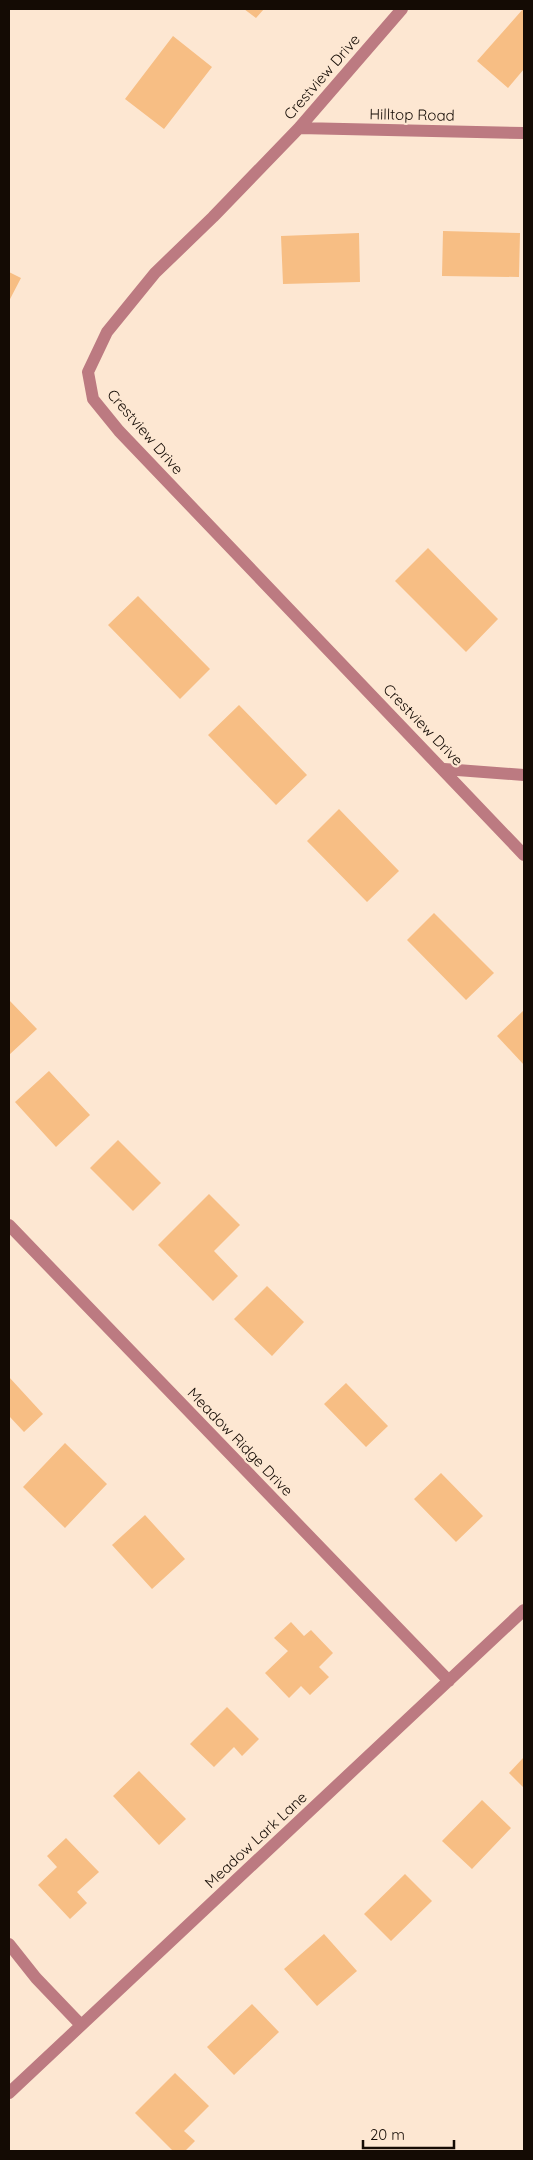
<svg xmlns="http://www.w3.org/2000/svg" width="533" height="2160" font-family="Quicksand,sans-serif">
	<style>
		.building { fill: #f7be84 }
		.lines { fill: none; stroke-linecap: round; stroke-linejoin: round }
		.street { stroke: #bc7a81; stroke-width: 12 }
		.labels { text-anchor: middle; stroke-width: 4.5; stroke-linejoin: round; paint-order: stroke }
		.street-label { font-size: 15px; fill: #140b04; stroke: #fde7d2 }
	</style>
	<rect width="100%" height="100%" fill="#fde7d2"/>
	<path class="building" d="M244 9H264L256 18Z
		M523 9 524 69 508 88 477 61Z
		M173 36 212 67 164 129 125 99Z
		M443 231 520 233 519 277 442 276Z
		M359 233 360 282 283 284 281 236Z
		M9 272 21 278 9 301Z
		M428 548 498 619 466 652 395 581Z
		M138 596 210 669 180 699 108 625Z
		M239 705 307 775 276 805 208 735Z
		M339 809 399 871 367 902 307 841Z
		M434 913 494 973 466 1000 407 940Z
		M9 1000 37 1029 9 1055Z
		M524 1010V1065L497 1036Z
		M49 1071 90 1115 56 1147 15 1102Z
		M118 1140 161 1183 133 1211 90 1168Z
		M209 1194 240 1225 214 1251 238 1276 213 1301 158 1245Z
		M267 1286 304 1322 272 1356 234 1319Z
		M9 1377 43 1414 24 1432 9 1416Z
		M346 1383 388 1426 366 1447 324 1404Z
		M65 1443 107 1484 65 1528 23 1487Z
		M441 1473 483 1516 456 1542 414 1499Z
		M145 1515 185 1559 152 1589 112 1545Z
		M291 1622 304 1636 311 1630 333 1653 319 1667 329 1677 310 1695 301 1686 289 1698 265 1673 288 1651 274 1638Z
		M227 1707 259 1739 242 1756 234 1747 214 1767 190 1744Z
		M524 1757V1788L509 1773Z
		M139 1771 186 1819 159 1845 113 1796Z
		M482 1800 511 1828 472 1869 442 1841Z
		M66 1838 99 1872 77 1892 87 1903 70 1919 38 1885 57 1867 47 1856Z
		M405 1874 432 1901 391 1941 364 1914Z
		M324 1934 357 1971 317 2006 284 1969Z
		M252 2004 279 2032 234 2075 207 2047Z
		M175 2073 209 2106 184 2131 195 2141 185 2151H173L135 2113Z"/>
	<g class="lines">
		<path class="street" d="M402 9 299 128 213 217 155 273 107 332 88 372 93 399 119 431 524 855
			M299 128 524 133
			M444 769 524 775
			M9 1225 449 1681
			M9 1944 36 1978 81 2025
			M9 2093 524 1610"/>
	</g>
	<g class="labels">
		<g class="street-label">
			<text transform="translate(322 77) rotate(-49)" y="5">Crestview Drive</text>
			<text transform="translate(412 115) rotate(1)" y="5">Hilltop Road</text>
			<text transform="translate(145 432) rotate(49)" y="5">Crestview Drive</text>
			<text transform="translate(423 725) rotate(46)" y="5">Crestview Drive</text>
			<text transform="translate(240 1442) rotate(46)" y="5">Meadow Ridge Drive</text>
			<text transform="translate(256 1840) rotate(-43)" y="5">Meadow Lark Lane</text>
		</g>
	</g>
	<rect width="533" height="2160" fill="none" stroke="#140b04" stroke-width="20"/>
	<path d="M363 2140v8h91v-8" fill="none" stroke="#140b04" stroke-width="2.5"/>
	<text x="370" y="2140" font-size="15" fill="#140b04" stroke="#fde7d2" stroke-width="4" paint-order="stroke">20 m</text>
</svg>
